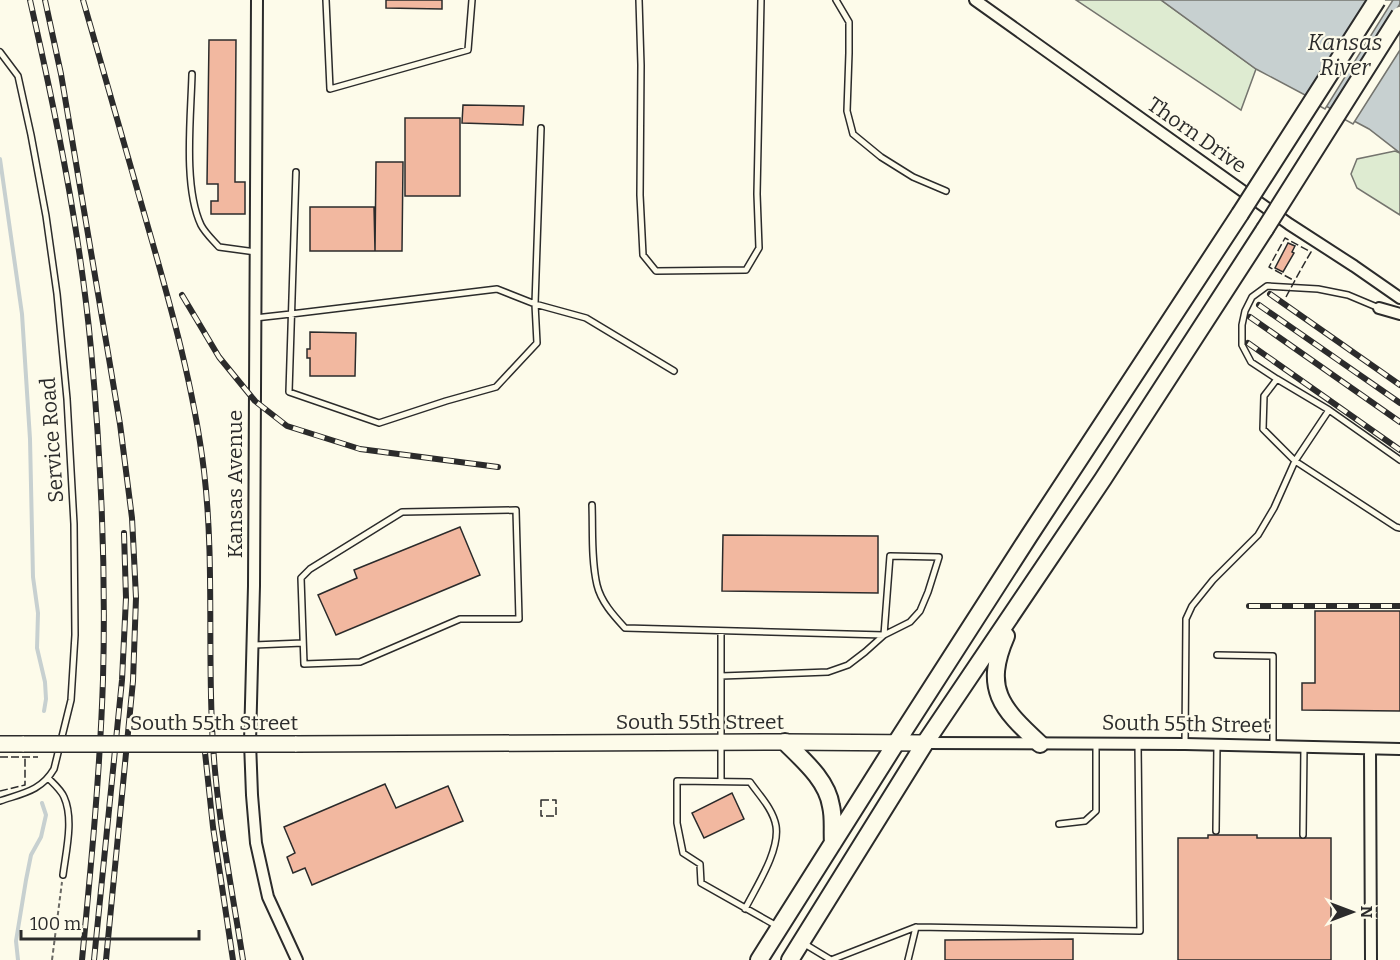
<svg xmlns="http://www.w3.org/2000/svg" width="1400" height="960" font-family="Bitter,serif">
	<style>
		.green { fill: #deebd1; stroke: #74746e; stroke-width: 1.5 }
		.water { fill: #c7d0d0; stroke: #74746e; stroke-width: 1.5 }
		.pier { fill: #fdfbea; stroke: #74746e; stroke-width: 1.5 }
		.lines { fill: none; stroke-linecap: round; stroke-linejoin: round }
		.stream { stroke: #c7d0d0; stroke-width: 4 }
		.building { fill: #f2b8a0; stroke: #2b2b2b; stroke-width: 1.5 }
		.lane-casing { stroke: #2b2b2b; stroke-width: 8 }
		.street-casing { stroke: #2b2b2b; stroke-width: 14 }
		.secondary-casing { stroke: #2b2b2b; stroke-width: 18 }
		.primary-casing { stroke: #2b2b2b; stroke-width: 20 }
		.path { stroke: #6a6964; stroke-width: 2; stroke-dasharray: 4.5 3; stroke-linecap: butt }
		.lane { stroke: #fdfbea; stroke-width: 5 }
		.street { stroke: #fdfbea; stroke-width: 10 }
		.secondary { stroke: #fdfbea; stroke-width: 15 }
		.primary { stroke: #fdfbea; stroke-width: 16 }
		.rail-casing { stroke: #2b2b2b; stroke-width: 6 }
		.rail { stroke: #fdfbea; stroke-width: 4; stroke-dasharray: 11; stroke-linecap: butt }
		.secondary-bridge-casing { stroke: #2b2b2b; stroke-width: 18; stroke-linecap: butt }
		.primary-bridge-casing { stroke: #2b2b2b; stroke-width: 20; stroke-linecap: butt }
		.secondary-bridge { stroke: #fdfbea; stroke-width: 15 }
		.primary-bridge { stroke: #fdfbea; stroke-width: 16 }
		.fence { stroke: #2b2b2b; stroke-width: 1.5; stroke-dasharray: 8 3; stroke-linecap: butt }
		.labels { text-anchor: middle; stroke-width: 4.5; stroke-linejoin: round; paint-order: stroke }
		.street-label { font-size: 21px; fill: #2b2b2b; stroke: #fdfbea }
		.water-label { font-size: 22px; font-style: italic; fill: #2b2b2b; stroke: #fdfbea }
	</style>
	<rect width="100%" height="100%" fill="#fdfbea"/>
	<path class="green" d="M1076 0H1161L1256 69 1241 110Z
		M1395 151 1400 153V215L1357 188 1351 174 1357 159Z"/>
	<path class="water" d="M1161 0H1400V153L1369 129 1256 69Z"/>
	<path class="pier" d="M1368 0H1393L1325 109 1305 98Z
		M1400 4V50L1353 124 1331 112Z"/>
	<g class="lines">
		<path class="stream" d="M0 159 22 314 30 439 33 577 38 613 37 648 45 682 46 699 44 711
			M18 960 16 941 26 880 31 855 41 837 46 815 42 803"/>
	</g>
	<path class="building" d="M386 0H442V9L386 8Z
		M209 40H236L235 182H245V214H211V201H218V184H207Z
		M463 105 524 106 523 125 462 123Z
		M405 118H460V196H405Z
		M376 162H403L402 251H375Z
		M310 207H374L375 251H310Z
		M1288 243 1295 246 1292 252 1294 253 1283 272 1275 268Z
		M310 332 356 333 355 376H310V358H307V349H310Z
		M460 527 480 575 336 635 318 595 357 578 354 570Z
		M723 535 878 536V593L722 591Z
		M1315 611H1400V711L1302 710V683H1315Z
		M385 784 396 808 448 786 463 821 312 885 305 868 293 873 287 857 295 853 284 827Z
		M732 793 744 819 704 838 692 813Z
		M1208 835H1257V838H1331V960H1178V838H1208Z
		M1073 939V960H945V940Z"/>
	<g class="lines">
		<defs>
			<path id="lane" d="M326 0 330 89 468 50 472 0
				M639 0 641 65 640 195 643 255 656 271 746 270 759 248 757 194 761 0
				M836 0 849 22V53L847 111 853 134 881 157 913 177 946 191
				M0 52 18 76 31 135 46 216 57 294 67 399 74 524 75 635 71 700 54 769C41 791 23 793 0 801
				M192 74C191 116 183 187 201 225 205 233 213 240 219 247L256 252
				M541 128 535 304 586 318 674 371
				M1379 308 1348 295 1318 289 1267 286 1252 297 1245 311 1242 325V345L1251 362 1277 379 1329 410 1400 460
				M255 318 291 314 497 289 535 304 537 343 496 387 446 401 379 423 289 392 296 172
				M1277 379 1264 396 1263 429 1295 461 1396 527 1400 528
				M592 505C593 531 591 559 597 585 601 602 614 616 625 628L884 635 890 556 939 557 928 592 920 611 910 622 884 635 865 652 848 665 828 672 721 676
				M516 510 519 619H460L360 662 304 664 301 578 310 569 402 512Z
				M253 645 303 643
				M1217 655 1273 656V746
				M1185 744 1186 619 1192 606 1213 580 1258 535 1274 508 1295 461 1329 410
				M48 778C54 784 61 790 64 797 74 819 66 851 63 875
				M721 781V631
				M1059 824 1085 821 1096 811V744
				M1216 831 1217 745
				M1303 835 1304 747
				M745 909C756 887 780 851 776 826 773 809 759 795 750 782L677 781V823L683 853 700 864 701 883 777 926
				M803 943 831 960 916 927 1140 931 1138 744
				M908 960 916 927"/>
			<path id="street" d="M257 0 254 586 250 742 252 795 256 843 268 897 297 960
				M975 0 1289 224 1354 266 1400 298
				M1379 308 1400 314
				M925 743 1185 744 1400 749
				M1370 749 1371 960"/>
			<path id="secondary" d="M0 744H24
				M295 744 785 742 925 743"/>
			<path id="primary" d="M1006 636C983 689 1001 708 1040 744
				M785 742C803 760 827 780 831 806 834 818 832 831 833 843
				M759 960 896 743 1029 536 1240 214
				M790 960 925 743 1103 479 1265 229"/>
		</defs>
		<use href="#lane" class="lane-casing"/>
		<use href="#street" class="street-casing"/>
		<use href="#secondary" class="secondary-casing"/>
		<use href="#primary" class="primary-casing"/>
		<path class="path" d="M52 960 62 882"/>
		<use href="#lane" class="lane"/>
		<use href="#street" class="street"/>
		<use href="#secondary" class="secondary"/>
		<use href="#primary" class="primary"/>
		<defs>
			<path id="rail" d="M30 0C56 115 80 231 91 349 101 458 106 569 103 679 100 773 91 866 82 960
				M45 0 61 74 120 424 132 518 134 557 136 598 133 681 106 960
				M83 0C105 76 126 151 148 227 171 307 194 388 204 471 214 556 208 641 212 726 215 805 231 883 243 960
				M1270 294 1400 385
				M182 295 219 357 255 401 287 426 360 449 498 467
				M1259 305 1400 403
				M1250 317 1400 422
				M1248 343 1400 450
				M1249 606H1400
				M204 743 213 827 233 960
				M94 960 122 680 126 598 124 533"/>
		</defs>
		<use href="#rail" class="rail-casing"/>
		<use href="#rail" class="rail"/>
		<defs>
			<path id="secondary-bridge" d="M24 744H295"/>
			<path id="primary-bridge" d="M1240 214 1377 0
				M1265 229 1400 15"/>
		</defs>
		<use href="#secondary-bridge" class="secondary-bridge-casing"/>
		<use href="#primary-bridge" class="primary-bridge-casing"/>
		<use href="#secondary-bridge" class="secondary-bridge"/>
		<use href="#primary-bridge" class="primary-bridge"/>
		<path class="fence" d="M1286 297C1294 282 1302 267 1311 252L1285 238 1269 267 1295 281
			M0 757H38
			M0 791 25 785V757
			M541 800H556V816H541Z"/>
	</g>
	<g class="labels">
		<g class="street-label">
			<text transform="translate(1197 135) rotate(35)" y="7">Thorn Drive</text>
			<text transform="translate(52 440) rotate(-94)" y="7">Service Road</text>
			<text transform="translate(235 484) rotate(-90)" y="7">Kansas Avenue</text>
			<text x="700" y="729">South 55th Street</text>
			<text x="214" y="730">South 55th Street</text>
			<text transform="translate(1186 724) rotate(1)" y="7">South 55th Street</text>
		</g>
		<g class="water-label">
			<text x="1345" y="50">Kansas<tspan x="1345" dy="25">River</tspan></text>
		</g>
	</g>
	<g transform="translate(1352 912) rotate(90)" stroke="#fdfbea" stroke-width="4.5" paint-order="stroke">
	<path d="M0-4.5L10 22L0 15L-10 22Z" fill="#2b2b2b"/>
	<text y="-9" font-size="16" font-weight="bold" text-anchor="middle" fill="#2b2b2b">N</text>
	</g>
	<path d="M21 930v9h178v-9" fill="none" stroke="#2b2b2b" stroke-width="3"/>
	<text x="30" y="930" font-size="18" fill="#2b2b2b" stroke="#fdfbea" stroke-width="4.5" paint-order="stroke">100 m</text>
</svg>
